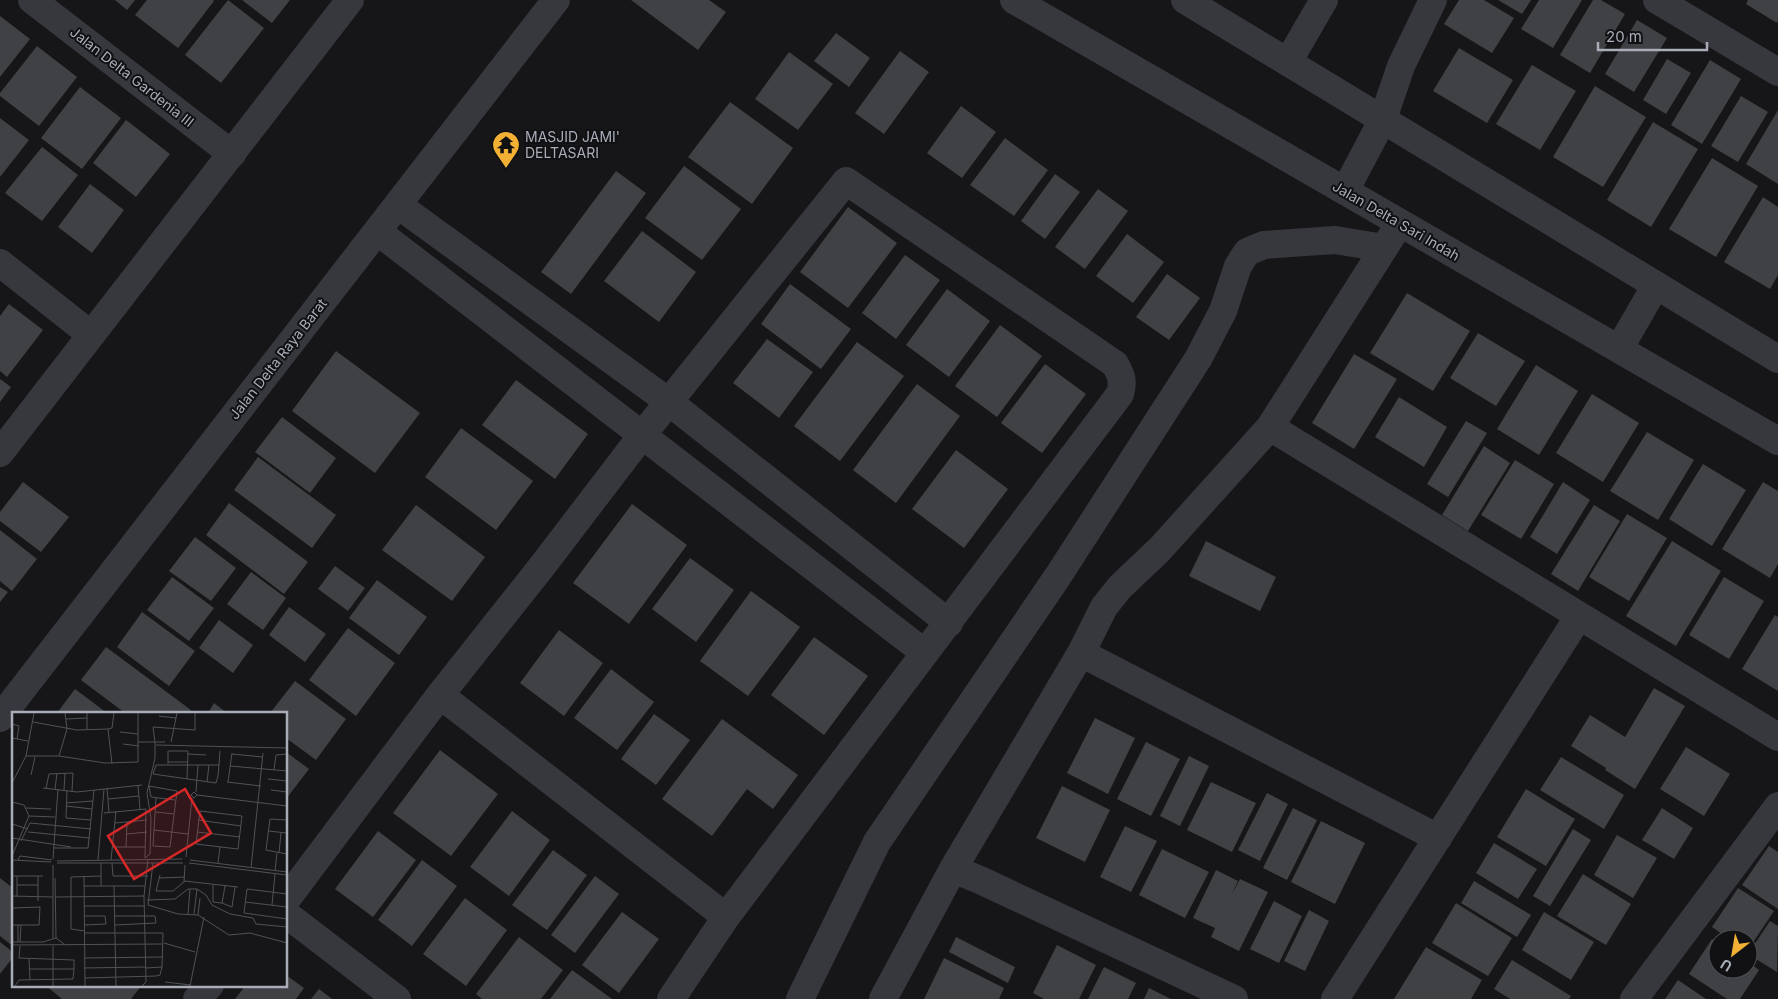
<svg xmlns="http://www.w3.org/2000/svg" width="1778" height="999" font-family="Inter,sans-serif">
	<style>
		.building { fill: #404145 }
		.lines { fill: none; stroke-linecap: round; stroke-linejoin: round }
		.minor { stroke: #37383d; stroke-width: 28 }
		.tertiary { stroke: #37383d; stroke-width: 28 }
		.labels { text-anchor: middle; stroke-width: 4; stroke-linejoin: round; paint-order: stroke }
		.street-label { font-size: 14px; fill: #a8adb8; stroke: #111113 }
		.poi-label { font-size: 14px; fill: #a8adb8; stroke: #111113; text-anchor: start }
		.inset-road { fill: none; stroke: #505258; stroke-width: 1 }
		.view { fill: #d62828; fill-opacity: 0.15; stroke: #d62828; stroke-width: 2.5 }
		.inset-edge { fill: none; stroke: #a8adb8; stroke-width: 2.5 }
	</style>
	<rect width="100%" height="100%" fill="#161618"/>
	<path class="building" d="M115 0H135L127 10Z
		M147 0H213L214 1 178 48 135 15Z
		M228 0 264 28 221 83 185 55Z
		M242 0H290L272 23Z
		M631 0H709L726 12 698 50Z
		M1459 0H1484L1514 18 1492 53 1444 24Z
		M1498 0H1531L1522 14Z
		M1539 0H1582L1553 48 1521 29Z
		M1593 0H1601L1625 14 1590 73 1560 55Z
		M1748 0H1778V20L1777 23 1746 4Z
		M0 16 30 39 0 77Z
		M1637 20 1667 38 1634 92 1605 74Z
		M836 33 870 58 849 87 814 61Z
		M37 46 77 77 39 126 0 96V93Z
		M1459 48 1513 80 1487 123 1433 91Z
		M900 51 929 72 884 134 855 113Z
		M789 52 833 84 798 130 755 99Z
		M1667 59 1691 73 1666 114 1643 100Z
		M1710 60 1741 79 1702 144 1671 125Z
		M1532 65 1576 91 1540 150 1496 124Z
		M1595 86 1646 117 1603 187 1553 157Z
		M80 87 121 118 82 169 41 138Z
		M1741 96 1768 112 1738 162 1711 146Z
		M730 102 793 148 752 204 688 157Z
		M961 106 996 132 962 178 927 153Z
		M1778 110V184L1746 164Z
		M0 118 29 140 0 177Z
		M126 120 170 154 136 197 93 163Z
		M1653 122 1698 149 1651 227 1607 200Z
		M1005 138 1048 170 1014 216 970 185Z
		M42 147 78 175 42 221 5 193Z
		M1712 158 1758 186 1716 257 1669 229Z
		M684 166 741 209 702 260 645 218Z
		M616 171 646 193 571 294 541 272Z
		M1055 174 1080 192 1045 239 1021 221Z
		M90 184 124 210 92 253 58 227Z
		M1098 189 1128 211 1085 269 1055 247Z
		M1763 197 1778 207V275L1770 289 1724 262Z
		M848 207 897 243 848 308 800 272Z
		M642 231 696 272 659 322 604 281Z
		M1127 234 1164 262 1133 303 1096 276Z
		M905 255 940 280 896 339 862 313Z
		M1167 274 1200 298 1169 340 1136 317Z
		M790 284 851 329 821 369 761 324Z
		M947 289 990 321 949 377 906 345Z
		M1407 293 1470 331 1433 391 1370 353Z
		M9 304 43 330 7 377 0 371V316Z
		M1000 325 1042 356 997 417 955 386Z
		M1478 333 1525 361 1496 406 1450 378Z
		M767 339 813 372 779 418 733 383Z
		M857 342 904 376 840 461 794 426Z
		M336 351 420 413 375 473 292 411Z
		M1354 354 1397 379 1354 449 1312 423Z
		M1045 364 1086 394 1042 453 1001 423Z
		M1536 365 1578 391 1539 455 1497 429Z
		M0 379 11 387 0 402Z
		M516 380 588 434 555 479 482 425Z
		M917 384 960 416 896 503 853 470Z
		M1592 394 1639 423 1603 482 1556 453Z
		M1399 397 1447 427 1424 467 1375 437Z
		M282 417 336 458 310 493 255 452Z
		M1466 421 1487 433 1448 497 1427 484Z
		M461 428 533 481 496 530 425 477Z
		M1647 432 1694 460 1658 520 1610 491Z
		M1484 446 1510 463 1468 531 1442 515Z
		M956 450 1008 489 964 548 912 509Z
		M258 457 336 515 312 548 234 490Z
		M1515 460 1554 484 1521 539 1481 515Z
		M1703 464 1746 490 1712 546 1669 519Z
		M23 482 69 517 41 552 0 521V512Z
		M1563 482 1590 500 1557 554 1530 537Z
		M1763 482 1778 491V564L1770 578 1722 549Z
		M229 503 308 562 284 594 206 535Z
		M632 504 687 545 629 624 573 583Z
		M416 505 485 557 452 601 382 550Z
		M1594 505 1620 521 1578 591 1551 574Z
		M1627 514 1667 538 1629 601 1589 577Z
		M0 530 37 559 12 591 0 581Z
		M195 537 236 568 211 601 169 571Z
		M1206 541 1276 577 1260 611 1189 576Z
		M1672 541 1721 571 1676 646 1626 616Z
		M690 558 734 590 696 642 652 609Z
		M335 566 365 588 348 611 318 589Z
		M251 572 286 598 263 630 227 604Z
		M172 577 214 608 189 641 147 610Z
		M1724 577 1764 601 1729 659 1689 635Z
		M377 580 427 617 399 655 349 618Z
		M0 587 8 592 0 602Z
		M751 591 800 627 748 696 700 661Z
		M289 607 326 634 305 662 269 635Z
		M142 612 195 651 169 686 117 647Z
		M1775 615 1778 617V691L1742 669Z
		M219 620 253 645 233 673 199 648Z
		M348 628 395 663 356 716 309 680Z
		M559 630 603 663 564 716 520 683Z
		M814 637 868 676 824 735 771 695Z
		M106 647 191 710 190 713H125L81 680Z
		M611 669 654 702 617 750 574 718Z
		M295 681 346 719 316 760 286 738V713H270Z
		M1654 688 1685 706 1635 789 1605 770 1606 768 1571 746 1590 715 1625 737Z
		M75 689 107 713H57Z
		M214 703 227 713H208Z
		M654 714 690 740 656 785 621 759Z
		M1095 718 1135 738 1108 794 1067 773Z
		M722 719 798 775 773 809 747 789 712 836 662 799Z
		M1146 742 1180 759 1151 816 1117 799Z
		M1686 747 1730 774 1704 816 1660 789Z
		M440 750 498 794 451 856 393 813Z
		M286 752 309 769 286 799Z
		M1189 756 1209 766 1180 826 1160 816Z
		M1561 757 1624 795 1604 829 1540 790Z
		M1211 782 1256 803 1232 852 1187 830Z
		M1062 786 1110 810 1085 862 1036 838Z
		M1526 789 1575 819 1546 866 1497 837Z
		M1267 793 1288 804 1260 861 1238 850Z
		M1293 808 1317 820 1287 880 1263 868Z
		M1662 808 1693 828 1674 859 1642 840Z
		M512 811 550 840 509 896 470 867Z
		M1321 821 1365 843 1335 904 1291 882Z
		M1125 826 1157 841 1131 892 1100 877Z
		M1573 829 1591 840 1550 906 1533 896Z
		M378 831 416 860 373 917 335 889Z
		M1617 835 1657 858 1633 898 1594 875Z
		M1494 843 1537 869 1518 899 1476 873Z
		M1769 846 1778 852V909L1742 885Z
		M1162 849 1209 872 1185 918 1139 895Z
		M553 850 587 875 547 930 512 905Z
		M422 860 457 886 412 946 378 920Z
		M1216 870 1238 881 1231 896 1240 879 1268 892 1239 951 1211 937 1215 928 1193 918Z
		M1583 874 1631 904 1606 945 1557 916Z
		M595 876 619 894 575 953 551 935Z
		M0 878 14 889V947L0 936Z
		M1474 881 1531 915 1517 937 1461 903Z
		M1738 888 1774 911 1748 950V939H1729L1712 927Z
		M465 898 507 930 466 986 423 954Z
		M1274 901 1302 916 1279 963 1250 949Z
		M1456 903 1512 938 1488 976 1432 943Z
		M1309 910 1329 921 1305 971 1284 961Z
		M622 912 659 939 619 993 582 965Z
		M1544 912 1594 942 1571 980 1522 950Z
		M1770 921 1778 926 1777 972 1748 954Z
		M519 937 563 970 541 999H482L476 994Z
		M956 937 1015 967 1008 983 949 952Z
		M1712 939 1718 943V969H1748V962L1759 970 1740 999H1727L1689 974Z
		M0 942 14 953V956L0 974Z
		M1057 945 1096 965 1079 999H1044L1033 993Z
		M1426 947 1482 980 1471 999H1394Z
		M944 958 1004 988 999 999H924Z
		M1512 960 1571 996 1569 999H1510L1494 989Z
		M1104 967 1136 983 1128 999H1088Z
		M572 970 612 999H550Z
		M286 975 304 988 296 999H235L246 985H286Z
		M1678 980 1706 999H1665Z
		M45 985H142L131 999H62Z
		M1149 988 1171 999H1144Z
		M319 989 332 999H311Z"/>
	<g class="lines">
		<path class="minor" d="M32 0 232 154
			M1657 0 1778 72
			M1288 62 1324 0
			M1345 191 1383 119 1401 66 1433 0
			M398 205 669 402 949 623
			M377 231 925 653
			M0 263 90 334
			M1270 427 1778 737
			M0 453 350 0
			M1081 653 1438 838
			M440 695 726 917
			M0 718 556 0
			M953 869 980 880 1234 999
			M286 900 440 695 543 565 643 434 846 181 1115 364C1121 375 1124 381 1120 394L726 917 671 999
			M286 914 397 999
			M197 999 210 985
			M800 999 877 842 1058 576 1198 359 1223 311 1238 266 1247 252 1264 245 1335 240 1384 248
			M883 999 953 869 1081 653 1104 607 1120 587 1160 549 1270 427 1393 234
			M1335 999 1579 616
			M1634 999 1778 806"/>
		<path class="tertiary" d="M1014 0 1778 441
			M1185 0 1778 359
			M1619 349 1656 285"/>
	</g>
	<defs>
		<symbol id="temple-pin" viewBox="-11 -11 22 30"><path d="M0 17L-7.5 6A9.5 9.5 0 1 1 7.5 6Z" fill="#f2b134" stroke="#111113"/><path d="M0-6L5-2H3V0L6.5 2.5H4V6H1.5V3h-3V6H-4V2.5H-6.5L-3 0V-2H-5Z" fill="#111"/></symbol>
	</defs>
	<g fill-rule="evenodd">
		<use href="#temple-pin" x="490" y="129" width="32" height="43"/>
	</g>
	<g class="labels">
		<g class="street-label">
			<text transform="translate(132 77) rotate(38)" y="5">Jalan Delta Gardenia III</text>
			<text transform="translate(1396 221) rotate(30)" y="5">Jalan Delta Sari Indah</text>
			<text transform="translate(278 359) rotate(-52)" y="5">Jalan Delta Raya Barat</text>
		</g>
		<g class="poi-label">
			<text x="525" y="142">MASJID JAMI'<tspan x="525" dy="16">DELTASARI</tspan></text>
		</g>
	</g>
	<g transform="translate(12 712)">
		<rect width="275" height="275" fill="#161618"/>
		<path class="inset-road" d="M75 1V18M147 4 164 6M54 7 75 6M21 10 65 18 96 17M0 12 7 14 5 27M96 17 100 52M96 17 100 16 102 1M108 20 126 22M0 26 16 29M126 30H153M159 30 165 1M143 31 141 15 183 18V1M111 32 127 34M144 33 275 36M176 42 194 43M220 42 251 45M14 44H47L93 51 126 50V1M47 44 55 17 53 1M156 50H176M156 52V39H176L175 67M207 53H144L141 62 204 71 206 64 207 53 208 39M218 54 275 59M262 58 264 43 275 42M19 63 23 45M256 67 275 69M195 70 197 53M215 70 249 74M216 70 220 41M0 71 14 44 22 1M126 74 128 97M31 76 65 80 130 73M34 76 37 62 61 61 60 79M95 76 97 100M43 77 45 61M52 78 53 61M259 78 275 80M55 79 54 106 79 108M184 80 186 53M185 83 182 86 179 83 182 80 185 83 275 94M144 86 141 134 158 135 165 79 137 74 139 85 163 88M96 87 127 84M0 90 12 93 17 104 0 144M54 91 81 89M54 94 80 97M14 96 39 97M188 99 230 104 226 137 184 132ZM144 100 162 102M92 101 134 97 133 146M17 104 43 105M186 108 229 114M275 108 258 107 254 138 275 142M103 111 135 108M0 112 16 117M142 118 176 122M256 119 275 121M16 120 78 126M185 120 228 125M115 122 135 120M0 126 59 135M9 129 18 111 79 117M101 135H133M114 135 115 110M41 136H76L82 78M267 141 269 121M174 145 180 86M133 146 138 142 139 107 135 81 143 46V31M41 147 46 77M0 148 39 150M6 148 8 144 40 148M86 148 92 77M99 148 104 99M178 148 275 160M45 149 170 147M45 151H171M100 151 101 164H136M141 151 136 193 166 202 186 203 217 223 238 221 275 231M177 151 275 163M206 151 208 135M41 153V226M239 156 251 41M263 159 265 141M148 163 144 179H161L172 170 173 153M0 164H31M5 164V185M72 164 73 274M43 166 44 226M147 166 173 165M172 169 226 175M5 173H26M201 173V190L210 191 213 174M72 174H133M89 174V151M102 174 104 274M275 182 235 177 232 201 275 207M0 184 41 185M43 185 132 184M135 188 163 187 176 177H185L194 183 200 193 218 202 241 206 244 212 275 215M26 189V164M233 190 275 195M210 191 220 195 223 175M260 193 263 162M72 194H133M0 196 28 195 27 213H0M176 202 178 177M182 202 185 177M186 203 188 186M72 204H93L94 212 72 213M102 204H143L144 211 103 213M6 213V230M72 219 59 217V165L89 164M72 221H151L150 255 134 256M0 230H31L44 226 53 233M8 230 9 213M152 231 183 240M0 233 150 232M8 234 7 246 62 248V257H18M41 234V274M17 246 18 268M72 246 151 245M72 256 134 255M73 266 144 264 148 263 150 255M153 270 179 273M3 274 7 268 61 267 62 257M130 274 134 270 132 184 136 147M178 274 192 205"/>
		<path class="view" d="M173 77 199 121 122 167 96 124Z"/>
		<rect width="275" height="275" class="inset-edge"/>
	</g>
	<g transform="translate(1733 954) rotate(211)"><circle r="24" fill="#111113" stroke="#4d4f55"/>
	<path d="M0-4L9 19L0 12L-9 19Z" fill="#f2b134"/>
	<text y="-8" font-size="14" font-weight="bold" text-anchor="middle" fill="#a8adb8">U</text>
	</g>
	<path d="M1598 42v8h109v-8" fill="none" stroke="#a8adb8" stroke-width="2.5"/>
	<text x="1606" y="42" font-size="15" fill="#a8adb8" stroke="#111113" stroke-width="4" paint-order="stroke">20 m</text>
</svg>
